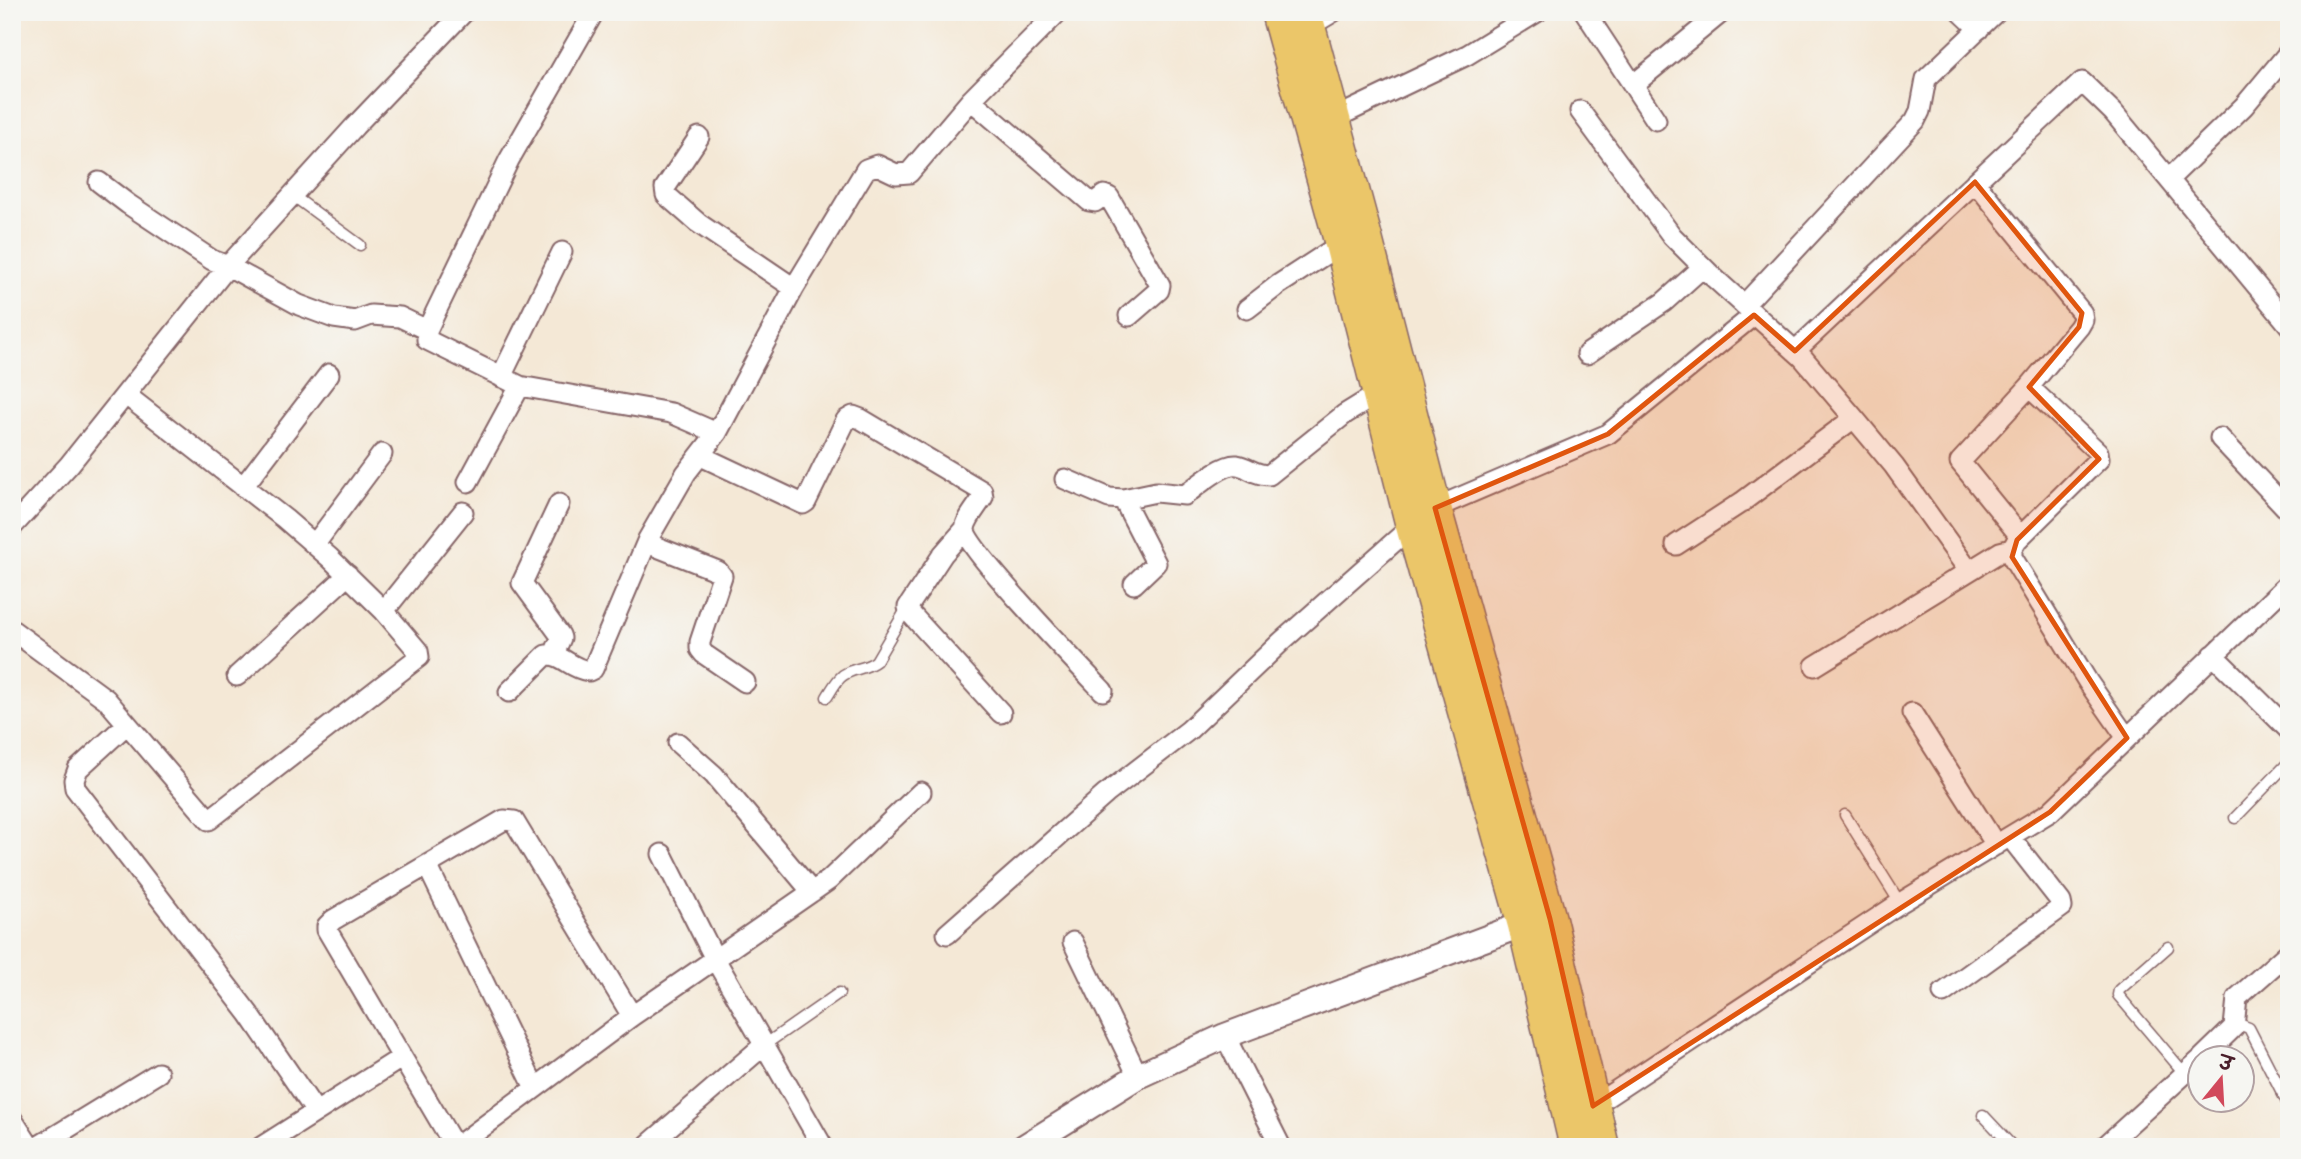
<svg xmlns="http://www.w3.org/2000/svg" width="2301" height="1159" font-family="'Comic Neue','Playpen Sans Deva',sans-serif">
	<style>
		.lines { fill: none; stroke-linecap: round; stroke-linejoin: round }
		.service-casing { stroke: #866567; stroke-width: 13 }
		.minor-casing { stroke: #866567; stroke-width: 23 }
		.tertiary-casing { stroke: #866567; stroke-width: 28 }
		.trunk-casing { stroke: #866567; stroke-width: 35 }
		.service { stroke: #fff; stroke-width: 10 }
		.minor { stroke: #fff; stroke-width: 19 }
		.tertiary { stroke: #fff; stroke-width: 24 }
		.trunk { stroke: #ebc669; stroke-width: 32 }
		.marked { fill: #e0560e; fill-opacity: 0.2; stroke: #e0560e; stroke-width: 5; stroke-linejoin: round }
	</style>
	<rect width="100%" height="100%" fill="#f6f6f2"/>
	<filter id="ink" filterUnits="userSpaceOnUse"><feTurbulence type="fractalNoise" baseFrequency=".0143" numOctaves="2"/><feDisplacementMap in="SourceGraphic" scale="14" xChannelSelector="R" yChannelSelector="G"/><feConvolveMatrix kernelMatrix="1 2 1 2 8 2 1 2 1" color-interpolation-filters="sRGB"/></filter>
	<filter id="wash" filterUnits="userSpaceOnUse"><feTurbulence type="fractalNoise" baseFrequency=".00686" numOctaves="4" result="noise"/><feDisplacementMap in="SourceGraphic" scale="28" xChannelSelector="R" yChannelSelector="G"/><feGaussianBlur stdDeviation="1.57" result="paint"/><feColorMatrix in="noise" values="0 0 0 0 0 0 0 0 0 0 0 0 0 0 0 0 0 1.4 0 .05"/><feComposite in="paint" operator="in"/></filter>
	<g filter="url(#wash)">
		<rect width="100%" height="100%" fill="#f4e8d6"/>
	</g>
	<g filter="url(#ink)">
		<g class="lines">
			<defs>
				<path id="service" d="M292 195 360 245
					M827 697C831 691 835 683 840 678 849 668 865 670 876 661L907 608
					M1845 815 1900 903
					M2235 818 2289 762
					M2168 947 2119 990 2118 995 2185 1074
					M2236 1023 2249 1028 2289 1106
					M763 1046 839 993
					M1983 1115 2013 1147"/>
				<path id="minor" d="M594 12 509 160 427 330V340L520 386 671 413 717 433
					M1585 12 1656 120
					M1961 12 1979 29
					M1308 27 1333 12
					M1633 85 1722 12
					M971 100 1089 201 1095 202 1104 195 1109 197 1160 285 1159 290 1129 316
					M1580 111 1672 236 1712 276 1803 358 1854 418 1894 466 1969 571
					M1333 119 1467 55 1537 12
					M699 137 665 188 666 195 698 223 794 288
					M2169 179 2244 106 2289 52
					M99 182 128 204 212 260 228 266 299 305 334 318 355 321 371 315 400 317 427 330
					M1975 182 2082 313 2083 320 2079 327 2029 387 1960 462 2020 536
					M1744 305 1915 121 1920 111 1926 79 1996 12
					M1247 309 1278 285 1341 244
					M1795 351 2082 82 2113 112 2289 325
					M1587 354 1664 302 1703 267
					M501 377 562 252
					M2029 387 2098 452 2099 459 2017 540 2012 549V557L2088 682 2127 738
					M2220 438 2289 511
					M701 456 803 504 806 502 846 420 853 416 861 419 982 491 983 497C978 506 965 520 965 530 964 546 1084 671 1103 691
					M1065 479 1109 498 1123 499 1156 492 1185 495C1196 487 1223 463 1237 465 1249 467 1254 475 1269 475L1345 414 1379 393
					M468 482 520 386
					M243 487 329 374
					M1123 499 1156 563 1134 584
					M1435 508 1608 434 1754 315
					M12 527 69 465 228 266 355 126 464 12
					M964 530 943 554 908 607 910 613 1001 713
					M647 543 718 571 722 576 700 642V649L704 654 745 682
					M315 544 382 454
					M1676 545 1742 502 1854 418
					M384 611 463 512
					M12 630 106 699 209 820 419 657 418 651 384 611 330 558 285 519 126 395
					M554 654 561 638 560 635 522 583 559 504
					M2213 655 2289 730
					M1815 666 2000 552 2012 549
					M237 676 348 575
					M509 692 546 655C564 654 570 669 589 671L593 669 648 539 686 473 717 433 794 288 866 169 877 165 896 174 909 173 971 100 1058 12
					M1912 713 1996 845
					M127 724 78 769 74 780 75 788 249 1014 316 1112
					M678 743 714 775 812 892
					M662 854 715 959 829 880 921 792
					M427 865 535 1088
					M947 934 1106 794 1189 730 1282 641 1412 526
					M1073 942 1138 1076
					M1943 993 2062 907 2061 902 2010 837
					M1225 1036 1281 1147
					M2202 1058 2234 1027 2237 998 2289 952
					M1593 1106 1900 903 2050 812 2289 583
					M12 1119 30 1147
					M648 1145 763 1046
					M37 1147 158 1073
					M261 1147 401 1058
					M455 1147 327 930V926L333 920 504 820 514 821 632 1016
					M456 1147 632 1016 715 959 823 1147
					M2104 1147 2200 1060"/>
				<path id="tertiary" d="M1024 1147 1138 1076 1225 1036 1540 918"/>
				<path id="trunk" d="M1277 12 1341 244 1412 526 1524 925 1576 1147
					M1305 12 1366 238 1438 519 1550 919 1603 1147"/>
			</defs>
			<use href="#service" class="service-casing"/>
			<use href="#minor" class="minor-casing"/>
			<use href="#tertiary" class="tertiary-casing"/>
			<use href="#trunk" class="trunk-casing"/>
			<use href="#service" class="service"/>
			<use href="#minor" class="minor"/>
			<use href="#tertiary" class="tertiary"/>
			<use href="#trunk" class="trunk"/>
		</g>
	</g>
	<path class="marked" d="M1975 182 2082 313 2079 327 2029 387 2099 459 2017 540 2012 557 2127 738 2050 812 1593 1106 1550 919 1435 508 1608 434 1754 315 1795 351Z"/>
	<rect width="2301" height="1159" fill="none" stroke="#f6f6f2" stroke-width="42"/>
	<g transform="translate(2221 1079) rotate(18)"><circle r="33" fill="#f6f6f2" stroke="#b1a0a2" stroke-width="2"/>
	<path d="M0-5L12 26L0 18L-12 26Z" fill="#d1495b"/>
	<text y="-10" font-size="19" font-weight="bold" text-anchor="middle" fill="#4a1f2b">उ</text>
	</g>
</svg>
